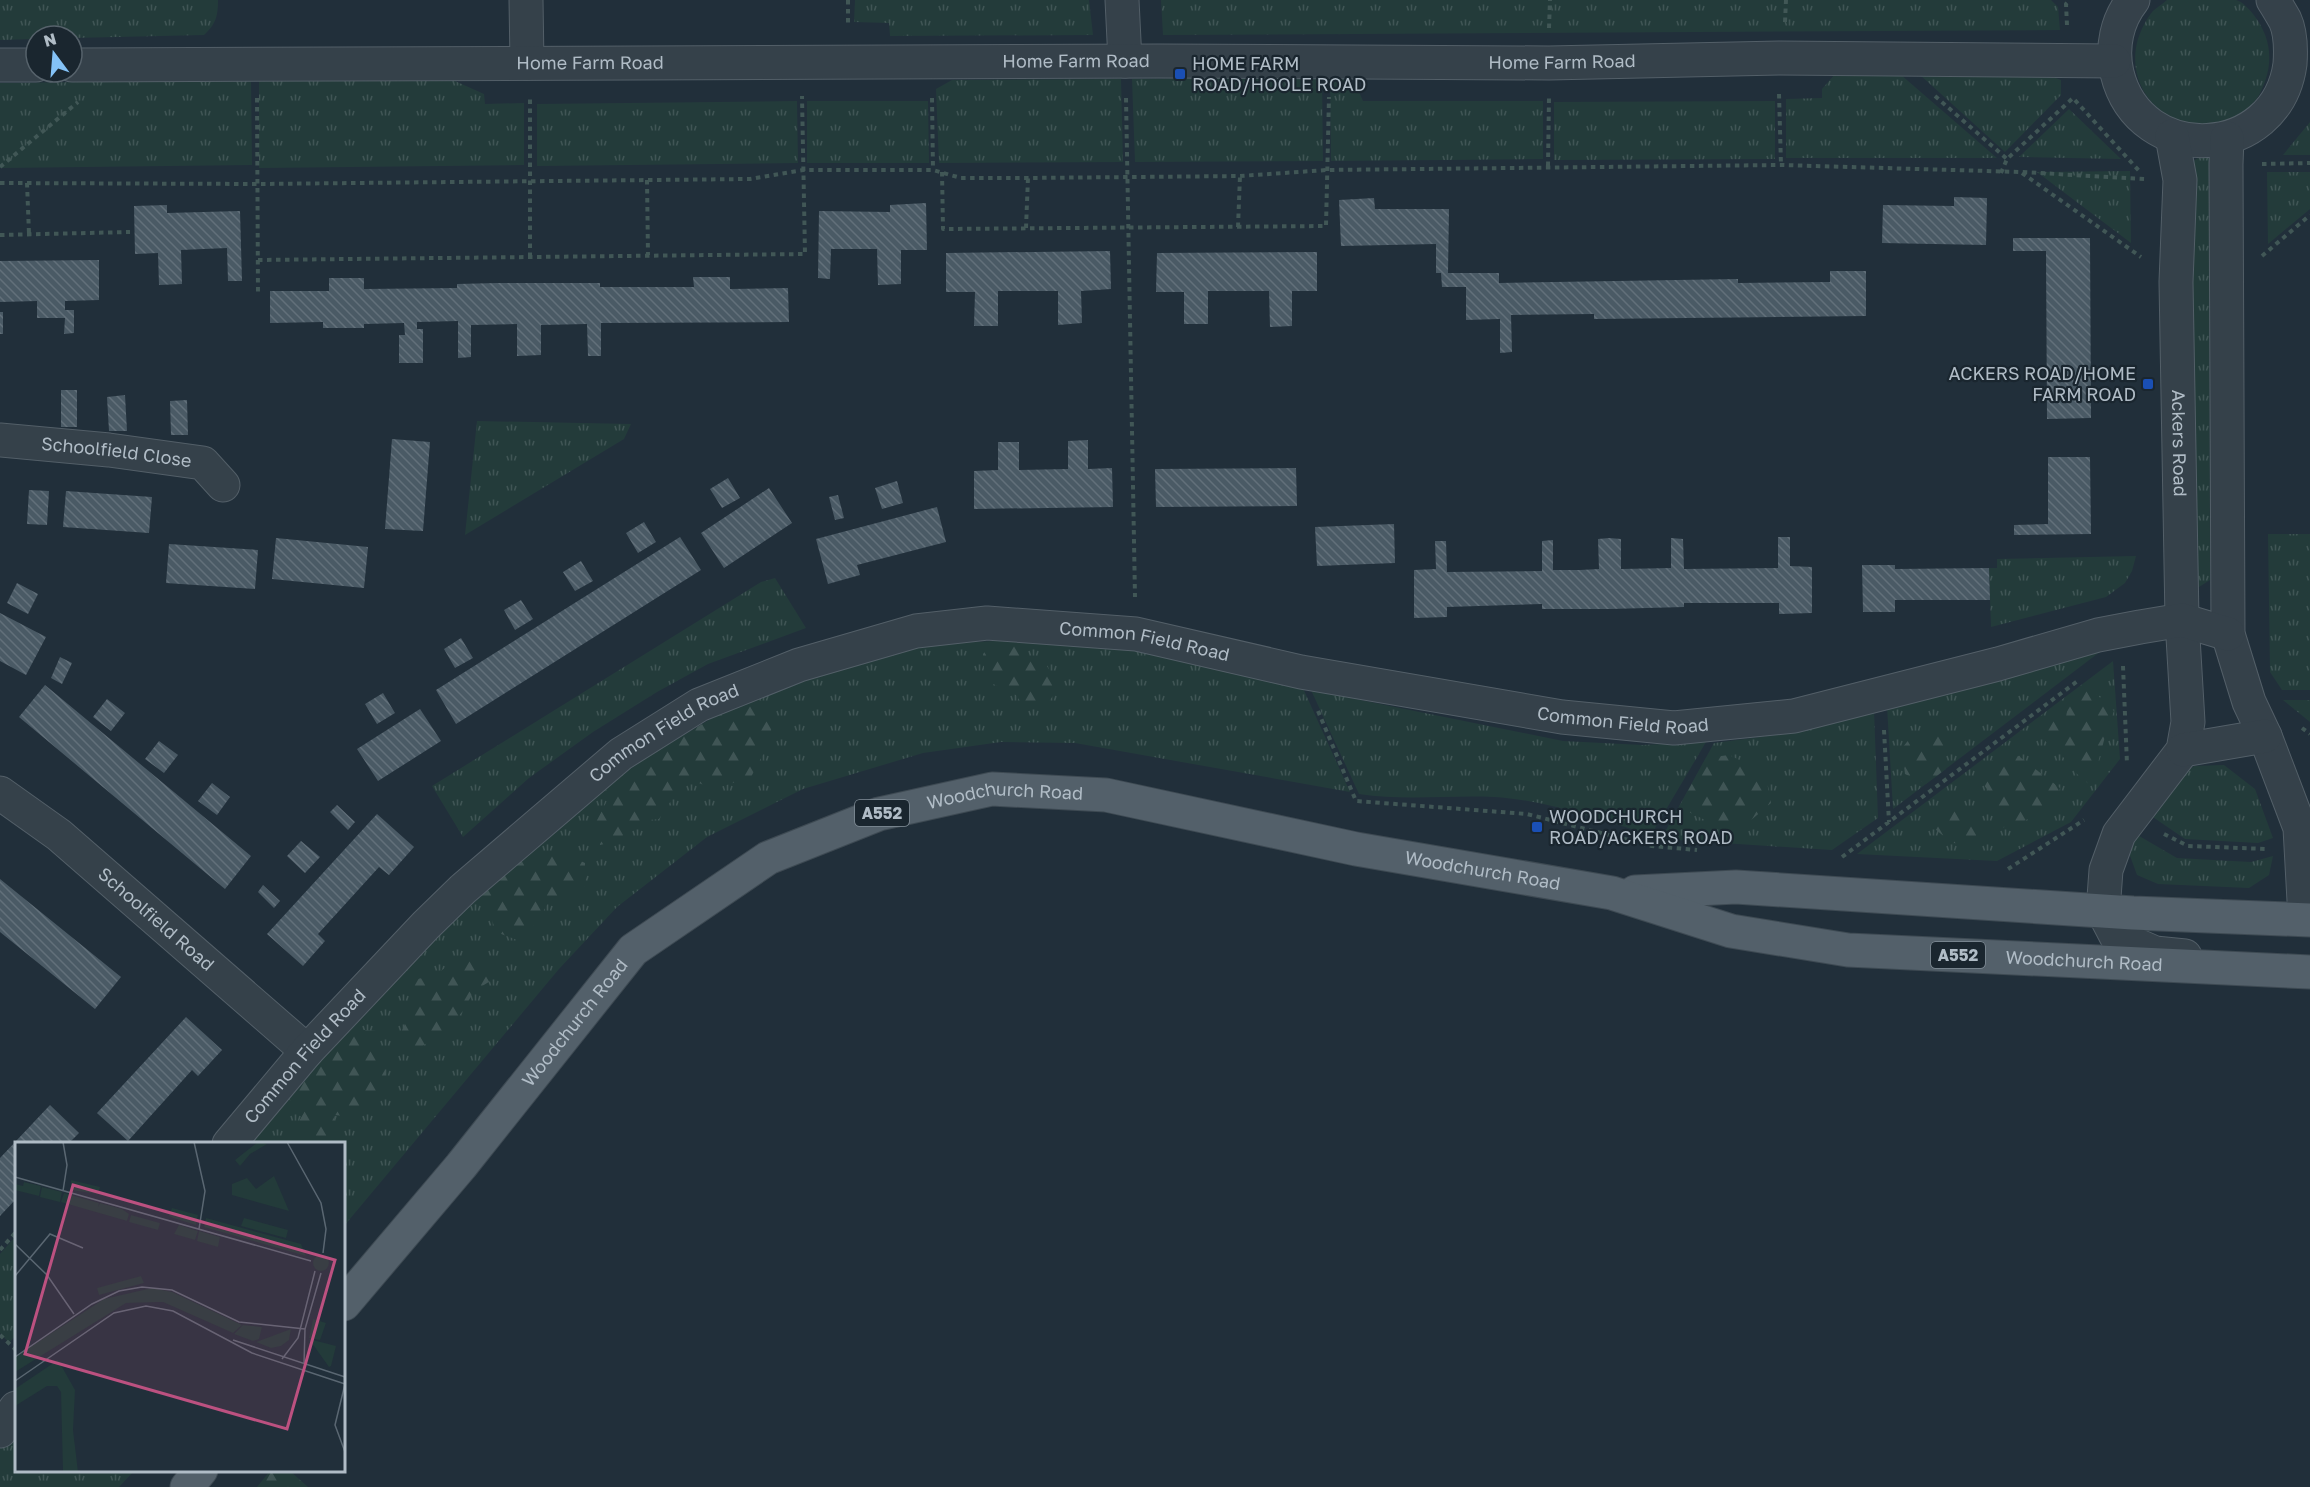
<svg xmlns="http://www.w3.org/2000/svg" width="2310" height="1487" font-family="'Golos Text',sans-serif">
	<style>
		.grass { fill: url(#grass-tufts) }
		.forest { fill: url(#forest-firs) }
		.building { fill: url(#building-back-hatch) }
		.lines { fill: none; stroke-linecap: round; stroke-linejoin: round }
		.minor-casing { stroke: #535f68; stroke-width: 35 }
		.major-casing { stroke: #3e4a53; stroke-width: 35 }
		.path { stroke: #415756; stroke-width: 4; stroke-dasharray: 4.5 4.5; stroke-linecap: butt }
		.minor { stroke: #35414a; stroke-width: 33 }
		.major { stroke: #53606a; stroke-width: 33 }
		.transit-dot { fill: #1a4fb4; stroke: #1a262f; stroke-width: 2 }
		.labels { text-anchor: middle; stroke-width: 4.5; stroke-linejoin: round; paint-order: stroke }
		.shield { fill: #1a262f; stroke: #838f99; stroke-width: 1.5 }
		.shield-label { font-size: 16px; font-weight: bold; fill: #b0bcc6 }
		.street-label { font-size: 18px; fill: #b0bcc6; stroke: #1a262f }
		.poi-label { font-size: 18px; fill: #b0bcc6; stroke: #1a262f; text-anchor: start }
		.inset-road { fill: none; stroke: #5a6772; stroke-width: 1.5 }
		.view { fill: #bc5180; fill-opacity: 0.15; stroke: #bc5180; stroke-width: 3 }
		.inset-edge { fill: none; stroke: #b0bcc6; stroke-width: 3 }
	</style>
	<defs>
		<pattern id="grass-tufts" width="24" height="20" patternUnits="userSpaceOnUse" patternTransform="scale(1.5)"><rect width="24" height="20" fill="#233b3a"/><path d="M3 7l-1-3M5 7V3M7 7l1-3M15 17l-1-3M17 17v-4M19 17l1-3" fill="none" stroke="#405555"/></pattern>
		<pattern id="forest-firs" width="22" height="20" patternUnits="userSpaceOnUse" patternTransform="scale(1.5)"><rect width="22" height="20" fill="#233b3a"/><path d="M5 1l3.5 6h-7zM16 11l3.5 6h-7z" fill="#405555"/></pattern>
		<pattern id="building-back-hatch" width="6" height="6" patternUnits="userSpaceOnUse" patternTransform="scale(1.5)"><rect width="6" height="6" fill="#4a5a65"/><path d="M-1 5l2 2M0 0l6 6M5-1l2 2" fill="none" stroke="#62707a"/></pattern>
	</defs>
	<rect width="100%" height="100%" fill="#212f3a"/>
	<path class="grass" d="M0 0H218C218 16 216 24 204 35L72 38V36H36V39L0 40Z
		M855 0H1089L1093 35 890 36 889 23 854 22Z
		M1161 0H2051L2058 7 2060 30 1163 35Z
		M2167 0C2184 0 2201 0 2218 0 2223 0 2231 0 2236 0 2243 2 2249 9 2253 14 2272 38 2274 64 2261 91 2257 101 2246 111 2236 116 2183 145 2121 98 2138 39 2141 30 2146 19 2153 11 2157 7 2163 4 2167 0Z
		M1835 74H1900L1997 158H1786V99L1822 98V89Z
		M1919 74 2048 75 2061 80V95L2005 152Z
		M1330 76H1342L1359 92 1363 101H1543V159L1331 161Z
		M1322 77 1323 161 1135 162 1132 79Z
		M1121 79 1123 162 939 163 936 89 952 80Z
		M251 80 252 165 0 168V83Z
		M259 81H455L484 94 485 104 524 103V165L259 168Z
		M797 101 798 163 537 166V104Z
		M807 101H928L929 163H807Z
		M1775 101V159L1554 160V102Z
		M2069 109 2121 159 2019 157Z
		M2310 122V155H2283Z
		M2203 155 2209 158 2210 580 2199 587 2192 580 2191 174 2193 161Z
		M2130 171 2131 243 2037 172Z
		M2267 172H2310V209L2268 244Z
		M477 421 631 424 624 439 465 535Z
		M2268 534H2310V690H2282L2270 672Z
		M2136 556 2132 571 2125 583 2106 597 1991 627 1989 568H1997V559Z
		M775 578 806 628 708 664 657 692 593 732 529 778 463 837 432 786 761 582Z
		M1051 638 1171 655 1302 686 1350 792 1075 743 1001 742 923 753 803 789 707 837 617 907 559 969 344 1226V1144H243L474 896 598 786 748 700 878 655 937 644Z
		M2101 651 1893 809 1887 706Z
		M2113 661 2120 759 2071 822 1997 861 1857 854Z
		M1311 690 1563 741 1642 745 1706 742 1651 835C1600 820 1547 800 1494 797 1449 795 1404 801 1359 794Z
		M2283 700H2310V722Z
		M1874 710 1878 818 1832 850 1661 839 1714 743 1775 735Z
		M2224 765 2255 789 2273 838 2258 843 2185 839 2147 813 2162 789 2194 766Z
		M2134 833 2177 858 2251 862 2273 856 2269 875 2249 888 2158 884 2137 875 2129 853Z
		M16 1236V1335L9 1343 0 1333V1254Z
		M16 1423V1470L134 1471 119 1487H0V1445Z"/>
	<path class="forest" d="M1006 637 1020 645 1032 662 1045 663 1060 687 1049 701 1025 708 1016 695 985 680 983 654 994 642Z
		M2091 689 2114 711C2103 735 2101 761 2090 785L2077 774 2059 752 2040 737 2048 716 2066 717 2070 694Z
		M748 700 773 719 769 743 751 777 714 789 686 778 659 819 631 822 620 840 600 845 594 826 607 801 598 786 729 708Z
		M1916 731 1945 738 1946 769 1926 784 1905 774 1902 748Z
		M2012 751 2060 788 2056 805 2022 822 1998 829V802L1982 783 1991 761Z
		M1729 755 1765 772 1771 803 1750 821 1711 823 1679 807 1706 758Z
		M1959 801 1967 807 1968 818 1978 830 1973 844 1952 843 1935 829V817L1949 803Z
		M559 851 585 863V886L569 898 550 899 537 923 517 940 496 932 488 908 474 896 517 852Z
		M477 953 492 980 474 991 463 1011 441 1034 418 1049 400 1035 410 1013 412 980 433 976 457 960Z
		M340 1028 377 1031 388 1087 380 1102 360 1118 335 1115 331 1143 296 1144 295 1128 306 1109 279 1094Z
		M270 1471H290L308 1487H257Z"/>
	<path class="building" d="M1954 197 1987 198 1986 245 1882 243 1883 205 1954 206Z
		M1374 198 1375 209H1449L1448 273H1499V283L1738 279V283L1830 282V271H1866V316L1594 319V314L1511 315 1512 352 1500 353V319L1466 320V287H1442L1441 273H1436V244L1341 246 1339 200Z
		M926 203 927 250H901V284L878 285 877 249H831L830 279 818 278 819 211 890 212V205Z
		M167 205V213L240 211 242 281H228L227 248 181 250 182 284 159 285 158 253 135 254 134 206Z
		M2013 238H2090L2091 418 2047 419 2046 251H2013Z
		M1110 251 1111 289 1081 291 1082 323 1058 325V291H998V326H974L975 292H946V253Z
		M1317 252V291H1292V326L1270 327 1269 291H1208V324H1184V292H1156L1157 253Z
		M99 260V300L65 301V310H74V333L64 334 65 318H37V301L0 302V261Z
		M693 277H730V289L788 288 789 322 601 323V356H588L587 324 541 325V355L517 356V324L471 325V357L458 358V321L417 322V329H423V363H399V335H405L404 323 364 324V328H323V322L270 323V291H329V278H364V289L457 288V284L497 283H600V287H694Z
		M0 312H3V334H0Z
		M61 390H77V427H61Z
		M125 395 127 431H109L107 397Z
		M187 400 188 435H171L170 401Z
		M392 439 430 442 423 531 385 529Z
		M1088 440V469L1112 468 1113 507 974 509V471L998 470V442H1019V470L1068 469V441Z
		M2048 457H2090L2091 534 2014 535V525L2048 524Z
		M1296 468 1297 506 1156 507 1155 469Z
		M728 478 740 498 722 508 710 489Z
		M897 481 903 503 882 509 875 488Z
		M769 488 792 523 724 568 701 533Z
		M29 490 49 491 47 525 27 524Z
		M66 491 152 497 149 533 63 527Z
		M838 495 844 518 835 520 829 497Z
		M937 507 946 542 857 565 860 575 828 584 816 539Z
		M644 522 656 542 638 553 626 533Z
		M1394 524 1395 563 1317 566 1315 527Z
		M680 537 701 570 456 724 436 690Z
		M1778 537H1790V566L1812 567V613L1779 614V603H1684V607L1610 609H1542V604L1447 607V617L1414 618V570L1436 569 1435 541H1446L1447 572 1542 571V541L1553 540V570H1580L1599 569 1598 539 1609 538 1621 539V569L1671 568V538L1683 539 1684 569 1778 568Z
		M276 538 368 547 364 588 272 579Z
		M169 544 258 550 255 589 166 583Z
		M581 561 593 581 575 591 563 572Z
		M1862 565H1895V569L1989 568 1990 600H1895V612H1863Z
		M17 583 38 594 28 614 7 603Z
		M521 600 533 619 515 630 504 610Z
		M0 613 46 637 26 675 0 661Z
		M461 638 473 658 455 668 444 649Z
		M60 657 72 663 62 684 51 678Z
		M45 685 251 856 225 889 19 717Z
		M383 693 395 713 377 724 365 704Z
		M107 699 125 713 111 731 93 717Z
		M420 709 441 741 378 781 357 749Z
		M159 741 178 755 164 773 145 759Z
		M212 783 230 797 217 815 198 801Z
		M337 805 355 822 348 830 330 812Z
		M377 814 414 847 389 875 379 867 318 934 325 941 303 966 267 934Z
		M301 841 320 857 305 873 287 856Z
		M0 879 121 977 95 1009 0 932Z
		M263 885 280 901 274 908 258 892Z
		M186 1017 222 1050 198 1076 192 1070 128 1141 97 1113Z
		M50 1105 79 1133 69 1143H16V1199L0 1216V1158Z"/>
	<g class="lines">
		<defs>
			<g id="minor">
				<path d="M526 0 527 63"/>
				<path d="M1122 0 1125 61"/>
				<path d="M2133 0C2117 20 2111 47 2117 73 2140 168 2277 161 2290 64 2291 50 2291 33 2285 20 2281 13 2277 6 2273 0"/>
				<path d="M0 65H36"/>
				<path id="s1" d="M72 65 1159 61 1549 63 1779 58 2114 61"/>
				<path id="s2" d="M2172 136 2180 180 2176 282 2182 620 2188 722 2183 750 2119 834 2106 870 2103 911 2116 936 2155 953 2185 956"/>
				<path d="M2227 138 2226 164 2228 634 2249 702 2265 736 2300 828 2305 919"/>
				<path id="s3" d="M0 440 109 450 203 463 223 485"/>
				<path d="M2183 750 2265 736"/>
				<path id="s4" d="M0 793 59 835 307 1051"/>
				<path id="s5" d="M229 1144 307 1051 426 925 463 889 621 754 699 705 799 665 916 631 987 623 1136 634 1301 672 1562 717 1674 728 1794 716 1998 664 2098 635 2140 627 2182 620 2228 634"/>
				<path d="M0 1431 16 1408"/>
			</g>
			<g id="major">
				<path d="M1635 892 1736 887 2133 913 2310 920"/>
				<path id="s6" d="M344 1304 461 1166 633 950 768 858 879 814 992 789 1106 795 1356 849 1612 893 1731 931 1848 950 2310 972"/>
				<path d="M187 1487 201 1470"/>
			</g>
		</defs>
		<use href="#minor" class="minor-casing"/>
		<use href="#major" class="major-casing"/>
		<path class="path" d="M848 0V26
			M1785 22 1786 0
			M2067 25 2066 4 2070 0
			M1549 28 1550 0
			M1779 94 1781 165
			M1935 96 2007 159
			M257 98 258 295
			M932 98 933 170
			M1126 98 1135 597
			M2262 164 2310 163
			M1548 166 1549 98
			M0 167 78 102
			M942 172 943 229 1326 226 1329 97
			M2001 173 2007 159 2073 98 2141 173
			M2022 173 2141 257
			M647 180 648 255
			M0 183 258 184 750 179 803 170H933L961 178H1028L1240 176 1327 170 1781 165 2021 172 2145 179
			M27 183 29 234
			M1238 227 1240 176
			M1026 228 1028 178
			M0 235 130 232
			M2262 256 2310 215
			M530 257V98
			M258 260 805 254 802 96
			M2123 666 2127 764
			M1318 711 1356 801 1527 814 1652 846 1697 850
			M2302 728 2310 734
			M1884 730 1889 822
			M2164 834 2188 846 2267 849
			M1842 857 2079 680
			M2008 869 2084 820
			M0 1250 16 1232
			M0 1335 16 1350"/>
		<use href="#minor" class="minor"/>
		<use href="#major" class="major"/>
	</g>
	<g class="transit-dot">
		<rect x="1174" y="68" width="12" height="12" rx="3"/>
		<rect x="2142" y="378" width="12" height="12" rx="3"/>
		<rect x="1531" y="821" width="12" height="12" rx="3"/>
	</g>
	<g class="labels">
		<g class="shield">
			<rect x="855" y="800" width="54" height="26" rx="4.5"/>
			<rect x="1931" y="942" width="54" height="26" rx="4.5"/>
		</g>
		<g class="shield-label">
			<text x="882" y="819">A552</text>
			<text x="1958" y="961">A552</text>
		</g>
		<g class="street-label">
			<text dy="6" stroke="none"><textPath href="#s1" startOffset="1004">Home Farm Road</textPath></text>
			<text dy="6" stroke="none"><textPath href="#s1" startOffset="1490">Home Farm Road</textPath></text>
			<text dy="6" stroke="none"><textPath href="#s1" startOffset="518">Home Farm Road</textPath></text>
			<text dy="6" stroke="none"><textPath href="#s2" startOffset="308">Ackers Road</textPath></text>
			<text dy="6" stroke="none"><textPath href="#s3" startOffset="117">Schoolfield Close</textPath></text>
			<text dy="6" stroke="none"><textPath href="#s5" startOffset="1106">Common Field Road</textPath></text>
			<text dy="6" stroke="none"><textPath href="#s5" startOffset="1592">Common Field Road</textPath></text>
			<text dy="6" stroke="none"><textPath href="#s5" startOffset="602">Common Field Road</textPath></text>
			<text dy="6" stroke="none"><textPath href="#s6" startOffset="868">Woodchurch Road</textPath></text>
			<text dy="6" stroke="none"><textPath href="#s6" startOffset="1354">Woodchurch Road</textPath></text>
			<text dy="6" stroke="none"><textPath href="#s4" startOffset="201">Schoolfield Road</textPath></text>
			<text dy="6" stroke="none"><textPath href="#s6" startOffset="1965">Woodchurch Road</textPath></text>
			<text dy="6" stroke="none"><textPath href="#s6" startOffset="364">Woodchurch Road</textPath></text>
			<text dy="6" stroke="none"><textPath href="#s5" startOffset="116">Common Field Road</textPath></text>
		</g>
		<g class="poi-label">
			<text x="1192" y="70">HOME FARM<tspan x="1192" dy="21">ROAD/HOOLE ROAD</tspan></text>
			<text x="2136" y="380" text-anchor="end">ACKERS ROAD/HOME<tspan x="2136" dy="21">FARM ROAD</tspan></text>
			<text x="1549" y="823">WOODCHURCH<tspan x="1549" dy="21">ROAD/ACKERS ROAD</tspan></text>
		</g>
	</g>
	<g transform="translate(15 1142)">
		<rect width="330" height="330" fill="#212f3a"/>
		<path d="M243 0 252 2 235 12 225 24 220 18ZM259 34 274 69 217 53V42L232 36 241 47ZM56 38 85 45 83 52 56 48ZM9 40 26 44 24 54 0 48V42L8 44ZM27 45 47 50 45 60 25 55ZM49 51 84 61 83 65 85 61 107 67 114 72 112 79 46 60ZM157 66 183 73 181 83 158 76 154 74ZM116 73 145 81 143 88 114 80ZM191 76 286 102 291 114 189 85ZM229 76 273 88 271 96 226 84ZM164 83 183 89 180 98 159 92ZM184 89 205 95 203 105 182 99ZM298 121a8 8 0 1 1 16 0a8 8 0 1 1-16 0ZM126 134 129 141 84 153 82 146ZM137 146 157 150 227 183 218 191 148 160 111 161 0 230V215L89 157ZM298 177 311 181 305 198 294 196ZM228 183 247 185 244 197 238 199 219 192ZM276 187 274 198 266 204 256 206 241 200ZM294 197 321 204 316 224 314 225Z" fill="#233b3a"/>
		<path d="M43 218 60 248 58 288 63 330H48L46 250 42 244H32L0 264V247Z" fill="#233b3a"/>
		<path class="inset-road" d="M48 0 52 23 48 49M179 0 190 49 184 87M272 0 306 61 311 87 308 111M0 35 296 119M0 102 32 133 59 172M0 134 35 92 68 106M218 198 330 235M0 215 77 162 104 149 127 145 157 148 224 180 290 187M267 217 283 196 300 129M289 222 290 187 306 131M0 239 99 171 131 164 158 169 237 211 330 242M330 242 320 283 330 310"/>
		<path class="view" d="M58 43 320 118 272 287 10 212Z"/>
		<rect width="330" height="330" class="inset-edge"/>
	</g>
	<g transform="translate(54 54) rotate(344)"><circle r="28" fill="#1a262f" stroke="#56626b" stroke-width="1.5"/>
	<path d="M0-4.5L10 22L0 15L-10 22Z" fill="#84c2f7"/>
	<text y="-9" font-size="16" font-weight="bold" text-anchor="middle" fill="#b0bcc6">N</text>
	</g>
</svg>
